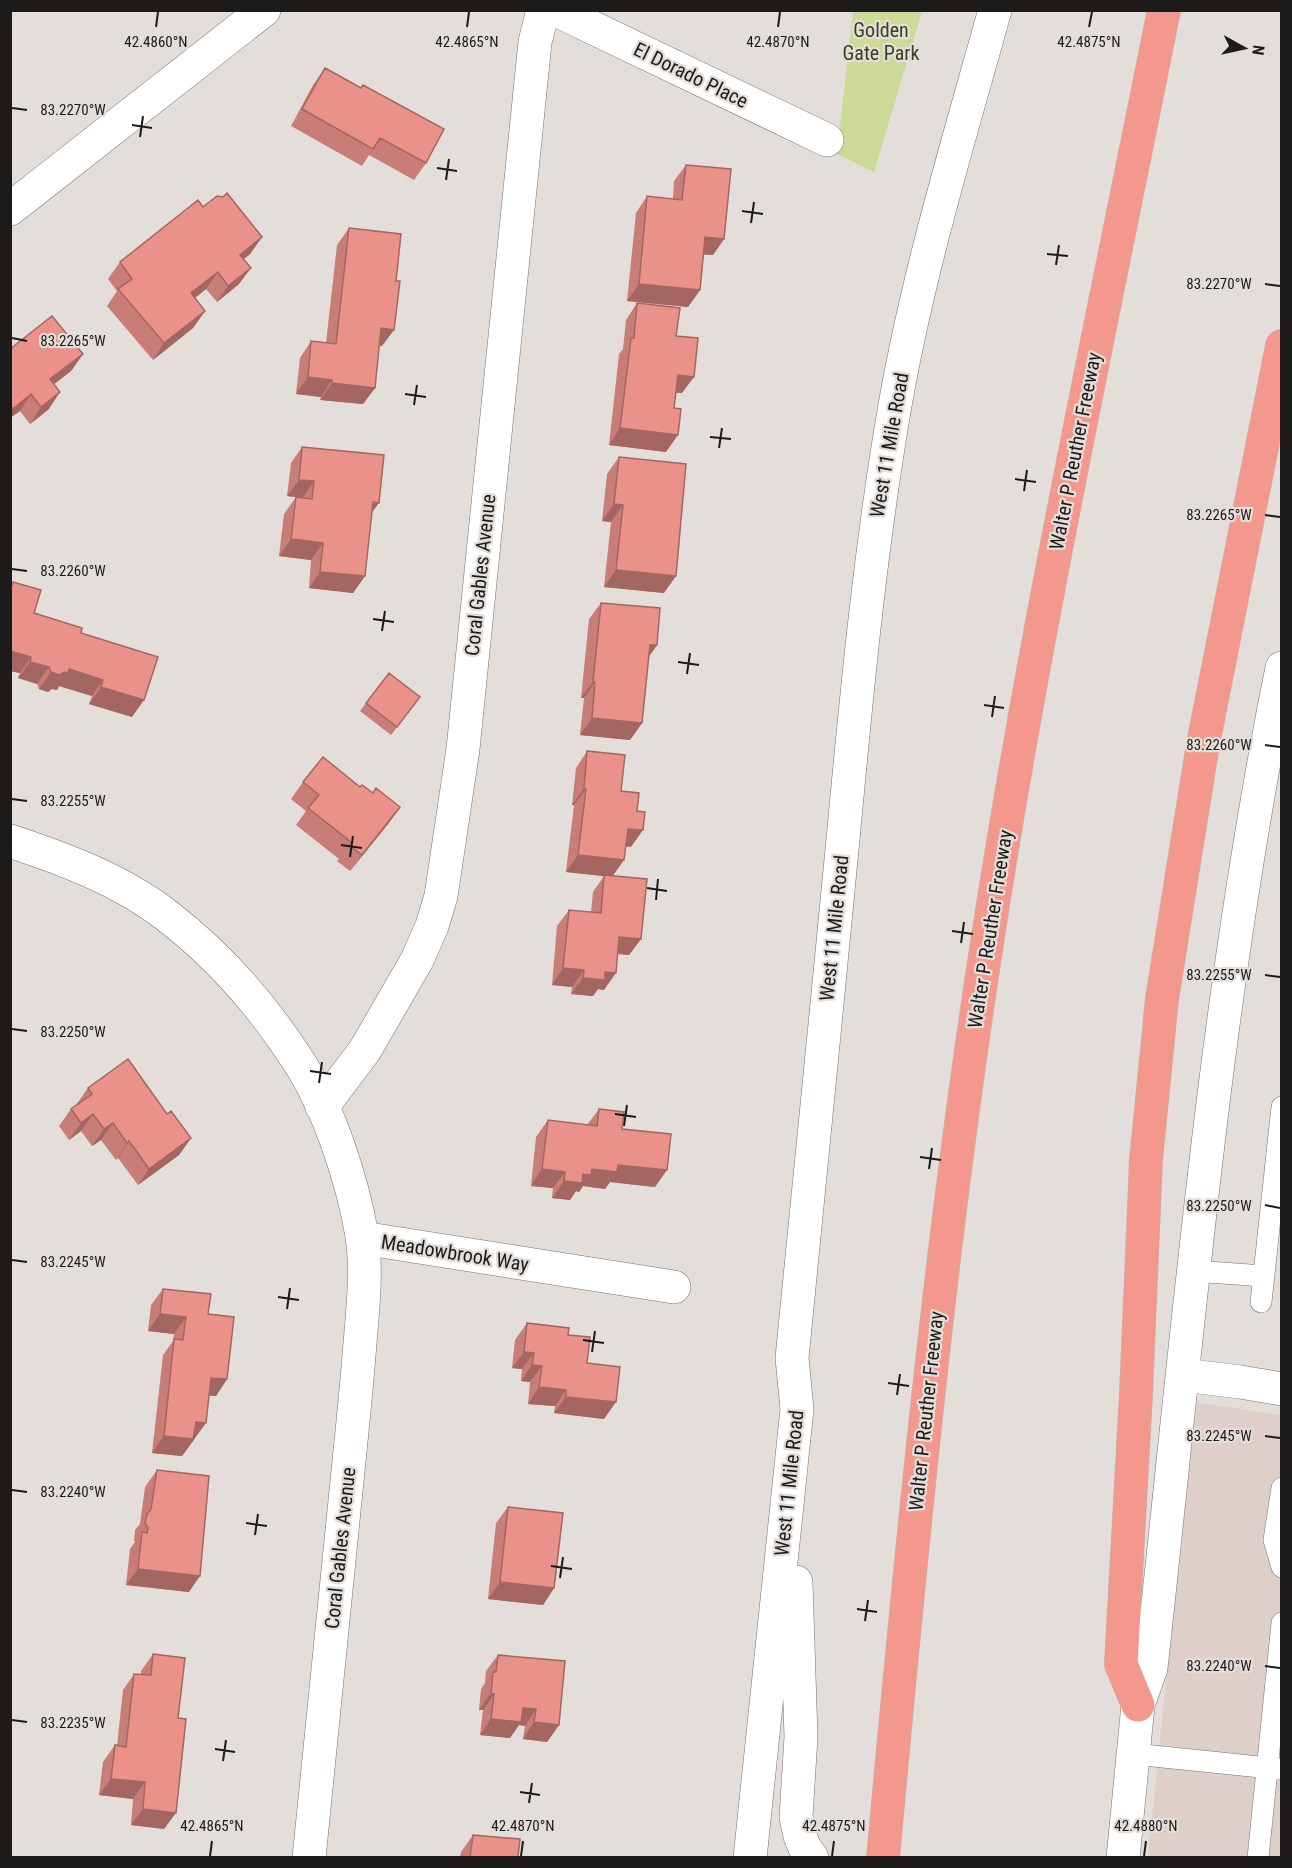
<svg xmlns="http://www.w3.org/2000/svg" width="1292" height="1868" font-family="'Roboto Condensed',sans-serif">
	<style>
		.built { fill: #ded0c9 }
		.green { fill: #cdd997 }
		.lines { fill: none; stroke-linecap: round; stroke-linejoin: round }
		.service-casing { stroke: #787270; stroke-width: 22 }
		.minor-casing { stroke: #787270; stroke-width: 34 }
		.secondary-casing { stroke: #787270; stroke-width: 34 }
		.motorway-casing { stroke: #bbbbba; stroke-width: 34 }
		.service { stroke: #fff; stroke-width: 21 }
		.minor { stroke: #fff; stroke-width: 33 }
		.secondary { stroke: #fff; stroke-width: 33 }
		.motorway { stroke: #f4988d; stroke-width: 33 }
		.wall { fill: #c97d77 }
		.shaded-wall { fill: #a46661 }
		.building { fill: #ea918a; stroke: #a46661; stroke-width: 1.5 }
		.ticks { fill: none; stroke: #1d1b19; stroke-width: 2 }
		.labels { text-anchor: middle; stroke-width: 4.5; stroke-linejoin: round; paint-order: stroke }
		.park-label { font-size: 20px; fill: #3a3f1b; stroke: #e4deda }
		.street-label { font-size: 20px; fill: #1d1b19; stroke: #e4deda }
		.ticks-label { font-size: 15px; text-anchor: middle; fill: #1d1b19; stroke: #e4deda; stroke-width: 4.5; stroke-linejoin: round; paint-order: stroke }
	</style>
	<rect width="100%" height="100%" fill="#e4deda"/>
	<path class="built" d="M1194 1402 1281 1415V1857L1148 1858Z"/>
	<path class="green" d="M853 11H922L874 172 837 154Z"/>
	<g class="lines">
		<defs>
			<path id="service" d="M1193 1271 1264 1276
				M1261 1302 1282 1107
				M1282 1488 1274 1540 1282 1567
				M1134 1754 1279 1769
				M1258 1858 1282 1623"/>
			<path id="minor" d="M556 10 827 140
				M10 209 264 10
				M10 841C64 859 121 880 166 915 217 954 262 1005 297 1059 328 1105 353 1182 362 1236 367 1271 363 1308 360 1343 357 1383 353 1422 349 1461 336 1593 322 1725 309 1858
				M322 1107 365 1050 417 960 432 926 441 896 463 749 535 42 543 10
				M362 1238 674 1287
				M1183 1375 1240 1382 1282 1389"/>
			<path id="secondary" d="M796 1582 801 1737 796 1817 800 1836 805 1848 812 1858
				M750 1858 797 1409 792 1358C810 1185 826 1012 843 839 856 700 869 561 892 423 915 283 957 146 995 10
				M1123 1858 1138 1705 1151 1668C1188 1334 1215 998 1282 668"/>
			<path id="motorway" d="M1138 1705 1121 1664 1136 1394 1146 1160 1162 999 1203 744 1282 346
				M883 1858C911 1552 940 1246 987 943 1035 630 1102 321 1164 10"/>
		</defs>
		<use href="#service" class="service-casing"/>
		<use href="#minor" class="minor-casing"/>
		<use href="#secondary" class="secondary-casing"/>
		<use href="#motorway" class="motorway-casing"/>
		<use href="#service" class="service"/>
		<use href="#minor" class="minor"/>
		<use href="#secondary" class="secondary"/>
		<use href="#motorway" class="motorway"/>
	</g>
	<path class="wall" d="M325 68 426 163 414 180 369 155 362 166 291 126 313 85Z
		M686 165 724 239 713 255 703 254 700 290 688 307 627 301 636 213 647 196 673 199 674 181Z
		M203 207 262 237 250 254 244 259 239 284 217 302 206 289 195 298 205 311 193 328 153 360 107 306 117 291 108 279 120 262Z
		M349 228 382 346H379L375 388 363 404 320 400 321 397 296 394 300 358 311 341 326 343 337 245Z
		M637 303 676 336 682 393H676L674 408 666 452 609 445 619 354 623 349 626 320Z
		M10 349 83 354 71 371 54 384 49 409 30 424 20 411 10 418Z
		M302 447 372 513 365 576 353 593 309 588 311 560 279 556 284 514 296 497 287 496 291 463Z
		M619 457 664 593 604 587 611 522 602 521 607 474Z
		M13 582 34 613 81 633 132 717 89 704 92 696 59 686 57 690 52 689 48 692 39 689 37 684 18 678 20 673 10 671V586Z
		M601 603 657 645 648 658 642 723 630 740 580 735 584 698H581L589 619Z
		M420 697 391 735 360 711 366 703Z
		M587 751 621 791 631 847 625 846 613 876 641 939 629 955 618 954 604 990 598 989 593 996 571 994 572 987 552 985 557 926 569 910 591 912 593 892 604 876 566 872 574 805H572L576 768Z
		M303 782 360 787 400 807 388 824 350 871 337 861 339 859 296 825 306 811 291 799Z
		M88 1088 167 1114 191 1138 179 1155 138 1185 118 1158 116 1160 101 1140 92 1146 81 1131 69 1140 59 1126 71 1109 76 1105Z
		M599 1109 622 1129 655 1187 610 1182 605 1189 583 1186 579 1192 576 1191 570 1200 552 1198 553 1188 531 1186 536 1137 548 1120 587 1125Z
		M163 1289 208 1314 227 1379 216 1396 209 1395 194 1440 182 1456 152 1453 163 1355 173 1341 174 1334 148 1331 151 1305Z
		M527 1323 568 1335 587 1363 604 1419 554 1413 555 1406 528 1404 530 1382 521 1381 522 1369 512 1368 515 1340Z
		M157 1470 189 1592 126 1585 130 1549 135 1542 134 1540 135 1530 140 1524 145 1487Z
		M508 1507 554 1588 543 1605 488 1599 496 1523Z
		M153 1654 164 1829 131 1825 133 1799 99 1795 103 1762 115 1745 117 1746 123 1690 134 1674H141V1671Z
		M498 1655 559 1725 547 1742 523 1739 525 1726 519 1725 510 1738 480 1735 483 1710H479L481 1689 485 1683 486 1671Z
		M473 1835 518 1857H460L461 1852Z"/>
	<path class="shaded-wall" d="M262 237 250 254 229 271 240 255Z
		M705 237 724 239 713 255 693 254Z
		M251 268 239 284 217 302 228 286Z
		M218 272 206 289 180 310 191 293Z
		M639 284 700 290 688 307 627 301Z
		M205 311 193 328 153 360 164 343Z
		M381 328 394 330 382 346 370 345Z
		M83 354 71 371 39 396 50 379Z
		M678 375 694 377 682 393 666 392Z
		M308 377 332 380 321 397 296 394Z
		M332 383 375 388 363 404 320 400Z
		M60 392 49 409 30 424 41 407Z
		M31 394 20 411 10 418V413L13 409Z
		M620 428 678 435 666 452 609 445Z
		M299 480 314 481 303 498 287 496Z
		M373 502 379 503 367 519Z
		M614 504 623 505 611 522 602 521Z
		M291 539 323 543 311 560 279 556Z
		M616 570 676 576 664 593 604 587Z
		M320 572 365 576 353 593 309 588Z
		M650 645H657L645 662Z
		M10 651 31 657 20 673 10 671Z
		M30 662 49 667 37 684 18 678Z
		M69 669 103 680 92 696 59 686 57 690 52 689 48 692 39 689 51 672Z
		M593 682H595L584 698H581Z
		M101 687 144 700 132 717 89 704Z
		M592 718 642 723 630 740 580 735Z
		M584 788 586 789 574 805H572Z
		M400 807 388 824 350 871 362 855Z
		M628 829 643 830 631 847 616 845Z
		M578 855 624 860 612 877 566 872Z
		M619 937 641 939 629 955 608 953Z
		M563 968 584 970 572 987 552 985Z
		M605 972 616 973 604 990 598 989 593 996 571 994 583 978Z
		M93 1114 81 1131 69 1140 81 1123Z
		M113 1123 101 1140 92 1146 104 1129Z
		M191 1138 179 1155 138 1185 149 1169Z
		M129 1141 118 1158 116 1160 127 1143Z
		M618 1165 667 1170 655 1187 610 1182 605 1189 583 1186 579 1192 576 1191 570 1200 552 1198 564 1181 592 1169Z
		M542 1169 565 1172 553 1188 531 1186Z
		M160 1314 186 1317 174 1334 148 1331Z
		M524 1352 534 1353 522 1369 512 1368Z
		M532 1365 542 1366 530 1382 521 1381Z
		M211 1378 227 1379 216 1396 199 1395Z
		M539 1387 566 1390 555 1406 528 1404Z
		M566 1397 616 1402 604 1419 554 1413Z
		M196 1422 206 1423 182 1456 152 1453 164 1436Z
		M138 1569 200 1576 189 1592 126 1585Z
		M500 1582 554 1588 543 1605 488 1599Z
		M491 1693 494 1694 483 1710H479Z
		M523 1708 536 1709 525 1726 519 1725 510 1738 480 1735 491 1719Z
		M534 1722 559 1725 547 1742 523 1739Z
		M111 1779 145 1782 133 1799 99 1795Z
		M143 1809 176 1813 164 1829 131 1825Z"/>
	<path class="building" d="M325 68 361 88 363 85 444 129 426 163 380 138 373 149 302 109Z
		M686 165 731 169 724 239 705 237 700 290 639 284 647 196 682 200Z
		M227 193 262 237 240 255 251 268 228 286 218 272 191 293 205 311 164 343 118 289 132 279 120 262 198 200 203 207 217 196 223 197Z
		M349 228 401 234 396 281H400L394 330 381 328 375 388 332 383V380L308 377 311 341 336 344Z
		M637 303 680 308 676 336 698 338 694 377 678 375 674 408 681 409 678 435 620 428 631 338H634Z
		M52 316 83 354 50 379 60 392 41 407 31 394 13 409 10 405V349Z
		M302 447 384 455 379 503 373 502 365 576 320 572 323 543 291 539 296 497 312 499 314 481 299 480Z
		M619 457 686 464 676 576 616 570 623 505 614 504Z
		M13 582 41 590 34 613 82 628 81 633 158 657 144 700 101 687 103 680 69 669 68 673 64 672 60 675 51 672 49 667 30 662 31 657 10 651V591Z
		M601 603 660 608 657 645H650L642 723 592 718 595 682H593Z
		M389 673 420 697 397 727 366 703Z
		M587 751 625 755 621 791 639 793 637 811 645 812 643 830 628 829 624 860 578 855 586 789 584 788Z
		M323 757 360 787 362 785 373 793 376 788 400 807 362 855 349 845 351 842 308 808 319 795 303 782Z
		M604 875 647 879 641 939 619 937 616 973 605 972V980L583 978 584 970 563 968 569 910 601 913Z
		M128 1059 167 1114 171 1111 191 1138 149 1169 129 1141 127 1143 113 1123 104 1129 93 1114 81 1123 71 1109 92 1094 88 1088Z
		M599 1109 624 1112 622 1129 671 1134 667 1170 618 1165 617 1172 592 1169 591 1175 583 1174 582 1183 564 1181 565 1172 542 1169 548 1120 597 1126Z
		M163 1289 211 1294 208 1314 234 1317 227 1379 211 1378 206 1423 196 1422 193 1439 164 1436 174 1339 183 1340 186 1317 160 1314Z
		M527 1323 569 1328 568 1335 590 1337 587 1363 620 1367 616 1402 566 1397V1390L539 1387 542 1366 532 1365 534 1353 524 1352Z
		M157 1470 209 1476 200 1576 138 1569 142 1532 147 1533 148 1528 145 1523 147 1514 151 1509Z
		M508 1507 563 1513 554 1588 500 1582Z
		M153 1654 185 1658 178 1718 186 1719 176 1813 143 1809 145 1782 111 1779 115 1745 126 1747 134 1674 151 1675Z
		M498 1655 565 1661 559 1725 534 1722 536 1709 523 1708 521 1722 491 1719 494 1694 491 1693 493 1672H496Z
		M473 1835 520 1839 518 1857H470Z"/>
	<path class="ticks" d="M156 27 158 12M467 27 469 12M778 27 780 12M1089 27 1092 12M12 108 27 110M132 125 152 128M140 137 143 116M437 168 457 171M446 180 449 159M742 211 763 214M751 223 754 202M1047 254 1068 256M1056 265 1059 245M1265 284 1280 286M12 338 27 341M405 394 426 397M414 405 417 385M710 437 731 439M719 448 722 428M1015 479 1036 482M1024 491 1027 470M1265 515 1280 517M12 569 27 571M373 619 394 622M382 631 385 611M678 662 699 665M687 674 690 653M984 705 1004 708M992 717 995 696M1265 745 1280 747M12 799 27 801M341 845 362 848M350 857 353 836M647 888 667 891M656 900 658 879M952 931 973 934M961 943 964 922M1265 975 1280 977M12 1029 27 1031M310 1071 331 1074M319 1083 322 1062M615 1114 636 1117M624 1126 627 1105M920 1157 941 1160M929 1169 932 1148M1265 1205 1280 1208M12 1260 27 1262M278 1297 299 1300M287 1309 290 1288M583 1340 604 1343M592 1352 595 1331M888 1383 909 1386M897 1395 900 1374M1265 1436 1280 1438M12 1490 27 1492M246 1523 267 1526M255 1535 258 1514M551 1566 572 1569M560 1578 563 1557M857 1609 877 1612M865 1621 868 1600M1265 1666 1280 1668M12 1720 27 1722M215 1749 235 1752M223 1761 226 1740M520 1792 540 1795M529 1803 532 1783M210 1856 212 1841M521 1856 523 1841M832 1856 834 1841M1144 1856 1146 1841"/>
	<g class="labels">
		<g class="park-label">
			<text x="881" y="37">Golden<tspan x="881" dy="23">Gate Park</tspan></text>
		</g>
		<g class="street-label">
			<text transform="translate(691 75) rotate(26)" y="7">El Dorado Place</text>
			<text transform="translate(889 445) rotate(-80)" y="7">West 11 Mile Road</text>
			<text transform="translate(1075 451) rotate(-79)" y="7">Walter P Reuther Freeway</text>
			<text transform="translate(480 575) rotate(-84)" y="7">Coral Gables Avenue</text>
			<text transform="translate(834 928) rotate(-84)" y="7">West 11 Mile Road</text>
			<text transform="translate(990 929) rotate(-81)" y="7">Walter P Reuther Freeway</text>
			<text transform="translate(455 1253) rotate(9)" y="7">Meadowbrook Way</text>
			<text transform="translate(926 1411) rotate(-84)" y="7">Walter P Reuther Freeway</text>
			<text transform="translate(789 1483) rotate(-84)" y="7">West 11 Mile Road</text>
			<text transform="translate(340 1548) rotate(-84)" y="7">Coral Gables Avenue</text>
		</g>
	</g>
	<g class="ticks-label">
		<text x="156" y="47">42.4860°N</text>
		<text x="467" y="47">42.4865°N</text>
		<text x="778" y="47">42.4870°N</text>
		<text x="1089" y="47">42.4875°N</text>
		<text x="73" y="115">83.2270°W</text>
		<text x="1219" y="289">83.2270°W</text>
		<text x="73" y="346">83.2265°W</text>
		<text x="1219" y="520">83.2265°W</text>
		<text x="73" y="576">83.2260°W</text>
		<text x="1219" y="750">83.2260°W</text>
		<text x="73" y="806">83.2255°W</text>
		<text x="1219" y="980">83.2255°W</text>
		<text x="73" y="1037">83.2250°W</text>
		<text x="1219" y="1211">83.2250°W</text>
		<text x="73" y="1267">83.2245°W</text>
		<text x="1219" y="1441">83.2245°W</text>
		<text x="73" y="1497">83.2240°W</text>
		<text x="1219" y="1671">83.2240°W</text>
		<text x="73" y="1728">83.2235°W</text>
		<text x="212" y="1831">42.4865°N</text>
		<text x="523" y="1831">42.4870°N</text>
		<text x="834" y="1831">42.4875°N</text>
		<text x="1146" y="1831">42.4880°N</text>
	</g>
	<rect width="1292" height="1868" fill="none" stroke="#1d1b19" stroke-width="24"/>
	<g transform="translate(1244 48) rotate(98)" stroke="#e4deda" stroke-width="4.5" paint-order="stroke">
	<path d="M0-4.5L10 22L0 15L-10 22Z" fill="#1d1b19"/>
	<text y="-9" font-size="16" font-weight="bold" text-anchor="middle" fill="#1d1b19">N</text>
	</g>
</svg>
